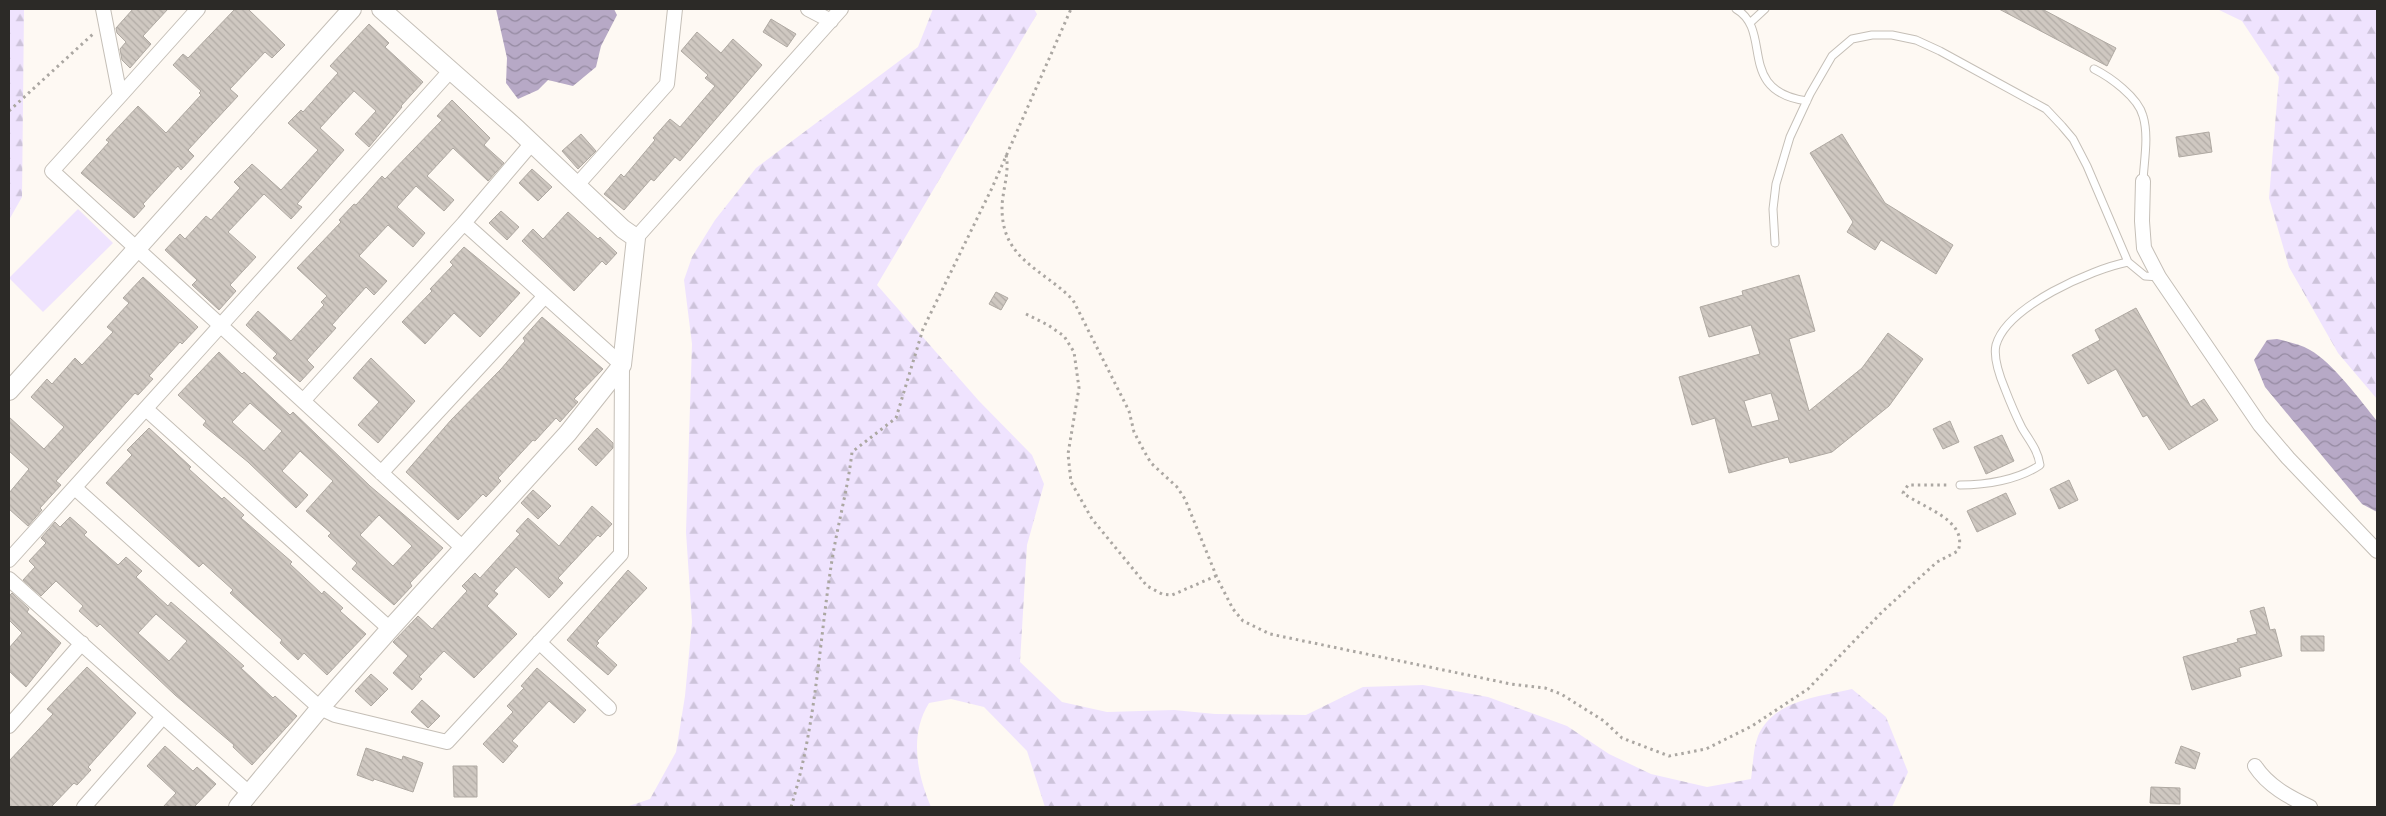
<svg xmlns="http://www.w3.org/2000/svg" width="2386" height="816" font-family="Manrope,sans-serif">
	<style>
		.grass { fill: #efe3fe }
		.forest { fill: url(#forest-firs) }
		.water { fill: url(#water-waves) }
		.building { fill: url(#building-back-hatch); stroke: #afa9a2; fill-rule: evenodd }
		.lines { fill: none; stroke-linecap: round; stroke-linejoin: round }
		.service-casing { stroke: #c5bfb7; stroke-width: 9 }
		.minor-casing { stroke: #c5bfb7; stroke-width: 16 }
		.tertiary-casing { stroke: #c5bfb7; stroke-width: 20 }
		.path { stroke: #aba7a2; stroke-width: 3; stroke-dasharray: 2.5 4; stroke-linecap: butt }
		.service { stroke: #fff; stroke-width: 7 }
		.minor { stroke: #fff; stroke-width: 14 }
		.tertiary { stroke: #fff; stroke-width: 18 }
	</style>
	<defs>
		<pattern id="forest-firs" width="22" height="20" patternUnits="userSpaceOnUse" patternTransform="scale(1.25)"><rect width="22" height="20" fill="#efe3fe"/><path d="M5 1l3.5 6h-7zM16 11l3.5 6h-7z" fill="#cdc3da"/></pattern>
		<pattern id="water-waves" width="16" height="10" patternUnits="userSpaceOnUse" patternTransform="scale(1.25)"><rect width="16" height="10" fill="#b7a9c6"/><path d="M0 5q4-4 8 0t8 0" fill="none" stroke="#958aa1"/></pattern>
		<pattern id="building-back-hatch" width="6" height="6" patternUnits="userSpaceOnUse" patternTransform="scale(1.25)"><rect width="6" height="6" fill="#cfc8c1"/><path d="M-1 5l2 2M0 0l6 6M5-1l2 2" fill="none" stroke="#b2aca6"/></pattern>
	</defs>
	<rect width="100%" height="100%" fill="#fef9f3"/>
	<path class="grass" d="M78 209 113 243 43 312 9 278Z"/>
	<path class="forest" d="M9 9H24L22 197 9 220Z
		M933 9H1034L1037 14 877 285 979 401 1032 455 1044 484 1027 545 1020 662 1062 702 1107 712 1174 710 1215 714 1306 715 1363 687 1423 685 1488 697 1567 726 1609 754 1651 774 1707 787 1751 779C1753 766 1753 749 1758 736 1773 700 1819 697 1852 689L1886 717 1908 772 1892 807H1045L1027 751 984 707 951 699 929 703C909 735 917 774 931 807H626L650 799 676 752 685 696 692 622 686 532 692 344 684 280 692 257 715 220 756 168 918 47Z
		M2217 9H2377V399L2338 353 2289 267 2269 198 2279 77 2242 21Z"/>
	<path class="water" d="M496 9H614L617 15 601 46 596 67 573 86 548 80 538 90 518 99 506 83 507 58Z
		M2277 339C2289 342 2300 344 2310 350 2332 362 2361 401 2377 421V512L2362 504 2265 387 2254 360 2267 340Z"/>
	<path class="building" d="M133 9H168L143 36 151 44 130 68 122 60 120 49 126 42 117 33 116 28Z
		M235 9H248L285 45 272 58 265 52 230 89 238 96 188 150 194 156 181 170 178 166 143 204 145 206 134 218 81 173 109 142 106 140 138 106 166 133 201 95 199 93 201 91 173 65 183 54 188 58Z
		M1999 9H2042L2116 48 2107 66Z
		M771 19 796 34 787 47 763 32Z
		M369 24 389 43 385 47 423 82 401 106 402 107 369 147 355 134 376 111 354 91 320 128 344 150 297 204 302 207 291 219 264 194 228 232 256 257 230 285 236 291 219 310 192 285 197 280 165 250 180 234 185 239 206 216 211 220 240 188 234 182 252 164 281 190 318 150 288 123 301 110 303 112 338 73 330 66Z
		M697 32 721 53 733 39 762 65 680 161 675 157 654 181 651 179 624 210 604 194 621 174 624 177 655 140 653 138 670 119 680 127 715 86 705 78 708 75 681 51Z
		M452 100 490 138 484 145 504 163 488 181 453 148 427 176 454 200 444 211 416 186 397 207 425 233 413 247 388 225 359 256 387 281 374 295 366 287 332 325 336 328 307 360 314 367 300 382 273 358 277 354 246 325 258 311 291 341 324 305 321 302 327 296 297 268 341 222 339 220 354 204 356 205 382 176 385 179 442 120 437 116Z
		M2209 132 2212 152 2179 157 2176 137Z
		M581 134 596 151 578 169 562 151Z
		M1842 134 1885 203 1953 245 1936 274 1881 240 1875 250 1847 232 1853 222 1810 153Z
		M532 169 552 187 538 201 519 183Z
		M501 211 519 227 507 240 489 223Z
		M568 212 598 239 600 237 617 253 606 265 602 261 574 291 522 241 533 229 543 239Z
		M464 247 520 293 480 337 454 313 425 344 402 322 432 291 430 289 453 265 450 262Z
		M1799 275 1815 331 1789 339 1809 411 1862 368 1888 333 1923 359 1889 406 1832 452 1790 463 1788 457 1729 473 1715 418 1692 425 1679 377 1760 354 1751 325 1709 337 1700 307 1743 295 1742 291ZM1771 393 1779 420 1752 427 1744 401Z
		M143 277 198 327 182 344 180 342 149 376 153 379 138 395 135 393 56 481 61 485 40 508 42 510 28 526 9 509V493L29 469 9 451V417L44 449 64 427 31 397 47 379 52 384 75 358 82 365 113 332 107 327 129 303 123 298Z
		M996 292 1008 298 1001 310 989 304Z
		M2136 308 2191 407 2204 399 2218 420 2169 450 2147 415 2143 417 2116 369 2088 384 2072 355 2100 340 2095 330Z
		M542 317 603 369 574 399 578 402 560 422 556 418 535 441 533 440 498 478 501 481 486 497 483 494 458 520 406 472 451 420 501 369 525 341 523 338Z
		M219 352 242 374 244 372 290 415 293 412 370 486 443 548 410 583 412 586 394 605 352 569 357 563 328 536 331 533 306 511 333 481 300 451 282 471 308 495 296 508 248 462 203 425 206 421 178 395ZM250 403 282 431 264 451 232 422ZM379 515 412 546 393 566 360 535Z
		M371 358 415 401 378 443 358 425 379 402 353 378Z
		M1950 421 1959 442 1943 449 1933 429Z
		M149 428 191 467 189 469 222 499 224 497 244 515 241 518 292 562 290 564 322 594 324 591 343 608 340 611 366 634 327 675 304 653 298 660 280 643 282 640 230 593 233 590 203 563 199 567 106 483 132 455 127 450Z
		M597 428 613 443V448L596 466 578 449Z
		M2002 435 2014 461 1986 474 1974 447Z
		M2069 480 2078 500 2059 509 2050 489Z
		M533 490 551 506 538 519 521 503Z
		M2006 493 2016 514 1977 532 1967 511Z
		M592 506 612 524 600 537 598 535 558 578 563 583 549 598 516 567 494 591 498 594 487 606 517 634 474 678 444 651 419 677 422 679 412 690 393 673 408 656 393 642 418 616 432 629 467 591 462 586 475 573 480 578 520 534 516 531 528 518 559 546Z
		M70 517 87 532 84 535 118 565 126 557 142 571 136 577 168 606 171 602 200 627 244 666 241 668 273 698 275 696 297 716 252 765 233 747 234 745 175 695 100 624 97 627 79 611 83 606 56 581 41 596 23 580 35 567 29 561 46 543 41 538 55 522 60 527ZM156 614 187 641 169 661 138 633Z
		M628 570 647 588 597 641 599 643 596 646 617 665 608 675 567 640Z
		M12 593 29 609 27 612 61 643 26 687 9 671V648L22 633 9 620V596Z
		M2264 607 2270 630 2275 629 2282 656 2239 668 2241 676 2192 690 2183 657 2238 642 2237 639 2257 634 2250 611Z
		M2301 636H2324V651H2301Z
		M87 667 136 713 88 767 91 770 77 785 74 783 51 807H9V761L53 714 47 709Z
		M537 668 586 710 574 723 549 701 512 741 518 746 503 763 483 744 513 712 507 706 524 688 521 686Z
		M371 674 388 689 371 706 355 691Z
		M422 700 440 716 428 728 411 712Z
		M165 746 193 771 197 767 216 784 194 807H163L176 793 147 766Z
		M2181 746 2200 753 2195 769 2175 763Z
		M366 748 402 760 403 756 423 763 413 792 374 779 373 781 357 775Z
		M453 766H477V797H454Z
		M2151 787 2180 788V804L2150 803Z"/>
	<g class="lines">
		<defs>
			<path id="service" d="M1736 9C1774 31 1735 91 1807 101
				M1751 22 1765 9
				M2094 69C2110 77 2138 97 2143 116 2149 136 2144 161 2143 181
				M1775 243 1773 209 1776 184 1790 137 1810 94 1832 56 1852 39 1872 35H1892L1916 40 1940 51 2046 109 2062 126 2073 139 2087 166 2128 262 2145 276 2159 277
				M1960 485C1986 485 2018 480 2040 465 2038 450 2029 440 2022 428 2016 416 2010 402 2005 389 2000 377 1993 358 1996 345 2007 306 2092 269 2128 262"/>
			<path id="minor" d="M808 9 831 21
				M120 96 198 9
				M2143 181 2142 221 2144 248 2159 277 2260 425 2288 458 2377 551
				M577 185 667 84 675 9
				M464 223 532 143
				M636 238 841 9
				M303 401 463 548
				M146 409 390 629
				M381 473 545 296
				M75 488 320 708 335 715 447 742 621 554 622 365 464 223 303 401 52 171 120 96 103 9
				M9 560 451 70
				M9 579 250 794
				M539 642 609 708
				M9 726 82 643
				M2255 766C2268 786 2289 797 2310 807
				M84 807 162 718"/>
			<path id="tertiary" d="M9 391 352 9
				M238 807 320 708 390 629 568 433 622 365 636 238 623 229 516 128 381 9"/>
		</defs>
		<use href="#service" class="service-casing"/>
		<use href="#minor" class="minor-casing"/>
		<use href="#tertiary" class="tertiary-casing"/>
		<path class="path" d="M9 111 93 34
			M1006 155C1010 171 1002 192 1002 208 1002 260 1042 268 1073 300L1129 411 1134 432 1144 451 1151 463 1177 487 1185 499 1218 580 1233 609 1243 621 1270 634 1511 684 1545 688 1561 694 1604 721 1622 738 1669 756 1706 749 1752 726 1808 689 1882 612 1937 562 1958 551C1969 520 1923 508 1903 493L1908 485H1949
			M1026 314 1048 325 1064 336 1074 352 1079 388 1068 454 1071 482 1092 519 1147 586 1162 594 1172 595 1216 576
			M791 807C816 727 819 643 832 560 838 523 848 488 852 452L896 418 923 329 992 188 1071 9"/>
		<use href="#service" class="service"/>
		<use href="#minor" class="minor"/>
		<use href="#tertiary" class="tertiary"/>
	</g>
	<rect width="2386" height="816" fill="none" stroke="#2c2a27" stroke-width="20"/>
</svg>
